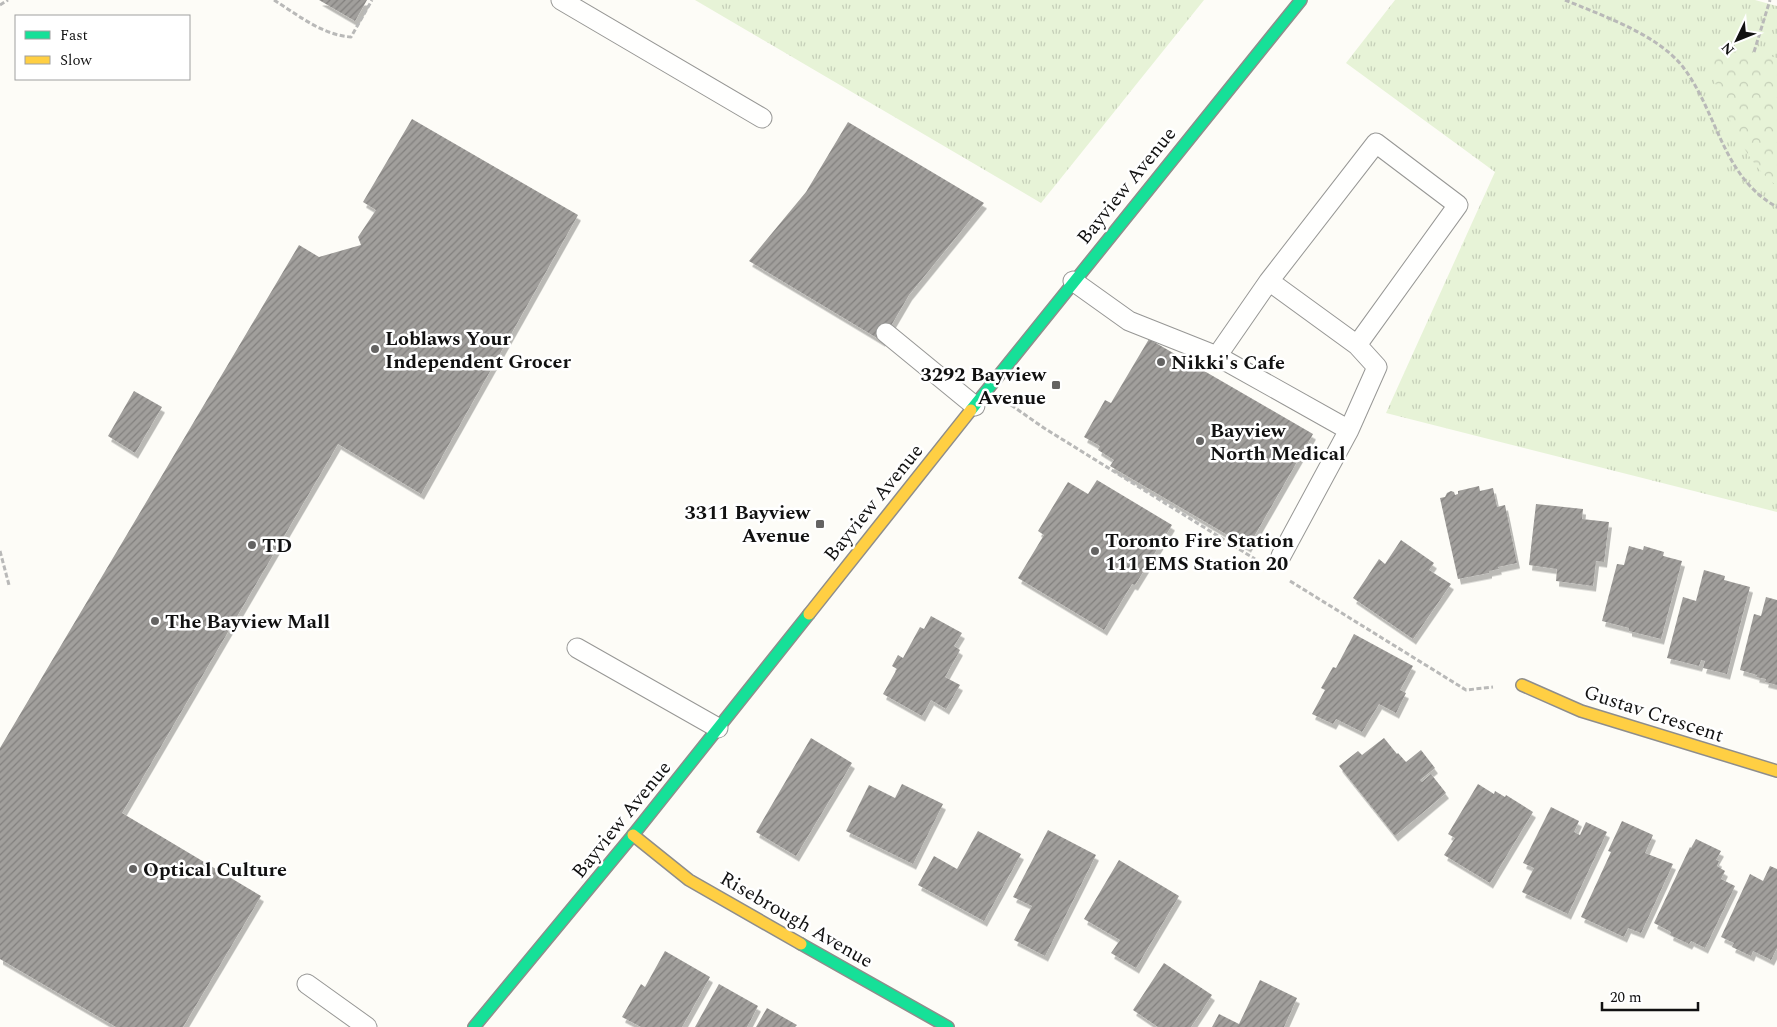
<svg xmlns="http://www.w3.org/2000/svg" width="1777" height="1027" font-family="Spectral,serif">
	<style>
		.grass { fill: url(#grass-tufts) }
		.park { fill: url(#park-crowns) }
		.building { fill: url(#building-hatch); filter: url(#shadow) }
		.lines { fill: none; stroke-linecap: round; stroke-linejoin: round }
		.lane-casing { stroke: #979795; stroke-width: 21 }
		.fast-casing { stroke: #8e8d8b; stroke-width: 14 }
		.slow-casing { stroke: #8e8d8b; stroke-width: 14 }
		.path { stroke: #b9b9b8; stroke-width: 3; stroke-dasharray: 5 2.5; stroke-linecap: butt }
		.lane { stroke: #fffffe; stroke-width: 19 }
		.fast { stroke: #16e098; stroke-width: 11 }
		.slow { stroke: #ffcf43; stroke-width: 11 }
		.poi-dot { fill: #646362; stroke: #fff; stroke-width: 2 }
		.labels { text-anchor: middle; stroke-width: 5; stroke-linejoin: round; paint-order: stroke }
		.street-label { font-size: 20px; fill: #111; stroke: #fff }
		.poi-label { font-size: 20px; font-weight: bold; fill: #111; stroke: #fff; text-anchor: start }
	</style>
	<defs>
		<pattern id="grass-tufts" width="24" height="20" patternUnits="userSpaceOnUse" patternTransform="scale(1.25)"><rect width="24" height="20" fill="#e7f3d7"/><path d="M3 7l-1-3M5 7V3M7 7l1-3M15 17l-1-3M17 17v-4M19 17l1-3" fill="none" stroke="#c5cfb8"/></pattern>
		<pattern id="park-crowns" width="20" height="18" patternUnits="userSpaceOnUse" patternTransform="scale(1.25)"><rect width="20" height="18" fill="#e7f3d7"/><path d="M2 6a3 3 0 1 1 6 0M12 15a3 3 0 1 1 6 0" fill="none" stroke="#c5cfb8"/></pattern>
		<pattern id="building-hatch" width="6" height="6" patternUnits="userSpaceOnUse" patternTransform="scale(1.25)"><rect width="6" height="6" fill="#a19f9c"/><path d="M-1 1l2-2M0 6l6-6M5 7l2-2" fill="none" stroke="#82807e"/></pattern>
		<filter id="shadow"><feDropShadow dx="3" dy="5.5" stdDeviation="0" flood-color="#0004"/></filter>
	</defs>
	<rect width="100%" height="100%" fill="#fdfcf7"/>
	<path class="grass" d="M695 0H1204L1041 203Z
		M1395 0H1755L1777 6V512L1386 413 1495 172 1346 63Z"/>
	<path class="park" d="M1729 45 1777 58V186C1740 158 1727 111 1710 70V57L1713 49Z"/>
	<path class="building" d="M319 0H367L355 21Z
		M412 119 578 215 421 494 338 444 122 813 261 896 183 1027H116L0 959V748L299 245 319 257 361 245 358 237 376 210 363 202Z
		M848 122 984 203 909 295 882 341 749 261 806 192Z
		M1149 339 1313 434 1248 547 1110 466 1114 460 1098 450 1100 446 1084 437 1105 400 1111 403Z
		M134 391 162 407 135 453 108 436Z
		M1097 480 1172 525 1135 585 1132 584 1104 630 1018 578 1044 535 1038 531 1068 482 1088 494Z
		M1479 486 1480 491 1493 488 1497 507 1505 505 1517 563 1498 567 1499 569 1489 571V573L1458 579 1440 498 1445 497 1447 493 1451 491 1454 492 1455 495 1458 494V491Z
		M1536 504 1583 509 1582 519 1609 522 1604 562 1596 561 1593 586 1556 581 1557 569 1529 565Z
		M1401 540 1434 563 1429 570 1451 584 1413 639 1353 598 1379 559 1385 564Z
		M1629 546 1643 550 1644 546 1664 552 1663 556 1682 561 1661 639 1629 631V628L1602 621 1617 564 1624 565Z
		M1704 570 1725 576 1724 580 1750 587 1727 674 1703 668 1705 661 1701 660 1699 666 1667 658 1683 597 1696 601Z
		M1766 597 1777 600V685L1765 682 1766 679 1756 677 1757 675 1740 670 1754 614 1761 616Z
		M931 616 962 633 954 646 960 650 945 677 960 685 946 709 931 700 922 716 883 694 897 669 892 666 898 655 903 658 920 627 924 629Z
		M1354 634 1413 666 1400 690 1406 693 1396 713 1379 704 1362 732 1336 719 1333 724 1312 714 1325 690 1321 688 1333 667 1336 668Z
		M811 738 852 763 796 856 756 832Z
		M1384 738 1397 754 1398 753 1406 762 1421 750 1435 768 1420 780 1422 782 1431 774 1446 793 1395 836 1339 766 1358 751 1362 755Z
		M902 784 943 804 913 864 846 831 869 785 895 798Z
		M1478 784 1494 794 1495 791 1505 797 1506 795 1533 812 1490 883 1444 855 1455 838 1448 834Z
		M1551 807 1579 821 1574 832 1580 835 1586 822 1607 832 1568 914 1522 892 1534 868 1523 863Z
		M1622 821 1653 835 1645 853 1673 864 1641 933 1628 928 1624 937 1581 917 1611 852 1608 851Z
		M1048 830 1096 855 1045 956 1014 940 1032 906 1013 897Z
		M978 831 1021 854 984 921 918 885 934 856 957 869Z
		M1696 839 1721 851 1716 860 1719 861 1717 866 1725 871 1721 879 1735 886 1705 948 1691 941 1689 944 1670 935 1671 932 1654 923 1690 847 1691 848Z
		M1119 860 1179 896 1136 968 1111 953 1120 940 1084 919Z
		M1770 866 1777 869V948L1771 960 1753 951 1751 956 1732 947 1734 943 1721 937 1750 874 1763 881Z
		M665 951 710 977 682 1027H641L622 1017 641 984 645 987Z
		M1164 963 1212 995 1191 1027H1158L1133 1010Z
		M1260 980 1297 998 1284 1027H1212L1219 1014 1239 1024Z
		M719 984 758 1006 747 1027H695Z
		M767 1008 797 1025 795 1027H756Z"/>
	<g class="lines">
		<defs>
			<path id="lane" d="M561 0 762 118
				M1073 281 1129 321 1217 356 1349 430 1281 556
				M886 333 975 406
				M1217 356 1269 281 1376 143 1458 205 1357 345 1269 281
				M1349 430 1377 367 1357 345
				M577 648 718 728
				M307 984 367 1027"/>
			<path id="fast" d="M971 410 1301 0
				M801 944 948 1027
				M474 1027 633 835 809 614"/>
			<path id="slow" d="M809 614 971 410
				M1522 685 1581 711 1777 771
				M633 835 689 880 801 944"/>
		</defs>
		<use href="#lane" class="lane-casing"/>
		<use href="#fast" class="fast-casing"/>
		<use href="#slow" class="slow-casing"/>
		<path class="path" d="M274 0C298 15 322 35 351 37L372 0
			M1565 0C1603 16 1657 34 1683 67 1718 113 1722 177 1777 207
			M0 5 8 0
			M1754 52 1770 0
			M1011 405 1044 428 1255 559
			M0 551 9 585
			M1290 581 1466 690 1493 687"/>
		<use href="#lane" class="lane"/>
		<use href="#fast" class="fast"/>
		<use href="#slow" class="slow"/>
	</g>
	<g class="poi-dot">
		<circle cx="375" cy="349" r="5"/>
		<circle cx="1161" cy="362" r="5"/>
		<rect x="1051" y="380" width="10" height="10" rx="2.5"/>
		<circle cx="1200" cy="441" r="5"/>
		<rect x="815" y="519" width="10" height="10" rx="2.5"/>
		<circle cx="252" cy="545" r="5"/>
		<circle cx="1095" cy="551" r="5"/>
		<circle cx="155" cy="621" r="5"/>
		<circle cx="133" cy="869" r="5"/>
	</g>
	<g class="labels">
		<g class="street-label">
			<text transform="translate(1126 185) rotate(-51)" y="7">Bayview Avenue</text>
			<text transform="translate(873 502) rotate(-51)" y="7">Bayview Avenue</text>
			<text transform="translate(1654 713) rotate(18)" y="7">Gustav Crescent</text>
			<text transform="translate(621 819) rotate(-51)" y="7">Bayview Avenue</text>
			<text transform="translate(797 919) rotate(30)" y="7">Risebrough Avenue</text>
		</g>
		<g class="poi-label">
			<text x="385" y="345">Loblaws Your<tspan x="385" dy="23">Independent Grocer</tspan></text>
			<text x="1171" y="369">Nikki's Cafe</text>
			<text x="1046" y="381" text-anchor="end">3292 Bayview<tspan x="1046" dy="23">Avenue</tspan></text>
			<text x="1210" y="437">Bayview<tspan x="1210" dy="23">North Medical</tspan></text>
			<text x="810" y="519" text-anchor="end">3311 Bayview<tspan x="810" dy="23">Avenue</tspan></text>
			<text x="1105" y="547">Toronto Fire Station<tspan x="1105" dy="23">111 EMS Station 20</tspan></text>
			<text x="262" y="552">TD</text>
			<text x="165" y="628">The Bayview Mall</text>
			<text x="143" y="876">Optical Culture</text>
		</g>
	</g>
	<rect x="15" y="15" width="175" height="65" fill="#ffffff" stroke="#a0a0a0"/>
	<rect x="25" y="31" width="25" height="8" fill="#16e098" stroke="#a0a0a0"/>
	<text x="60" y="40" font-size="15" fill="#111111">Fast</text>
	<rect x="25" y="56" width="25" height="8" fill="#ffcf43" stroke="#a0a0a0"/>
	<text x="60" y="65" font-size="15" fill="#111111">Slow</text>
	<g transform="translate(1737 40) rotate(227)" stroke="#ffffff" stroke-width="4" paint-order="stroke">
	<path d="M0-4L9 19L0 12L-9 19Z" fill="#111111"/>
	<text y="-8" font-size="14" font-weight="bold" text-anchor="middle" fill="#111111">N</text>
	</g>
	<path d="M1602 1002v8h96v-8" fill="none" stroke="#111111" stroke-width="2.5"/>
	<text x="1610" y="1002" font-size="15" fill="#111111" stroke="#ffffff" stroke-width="4" paint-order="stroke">20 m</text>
</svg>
